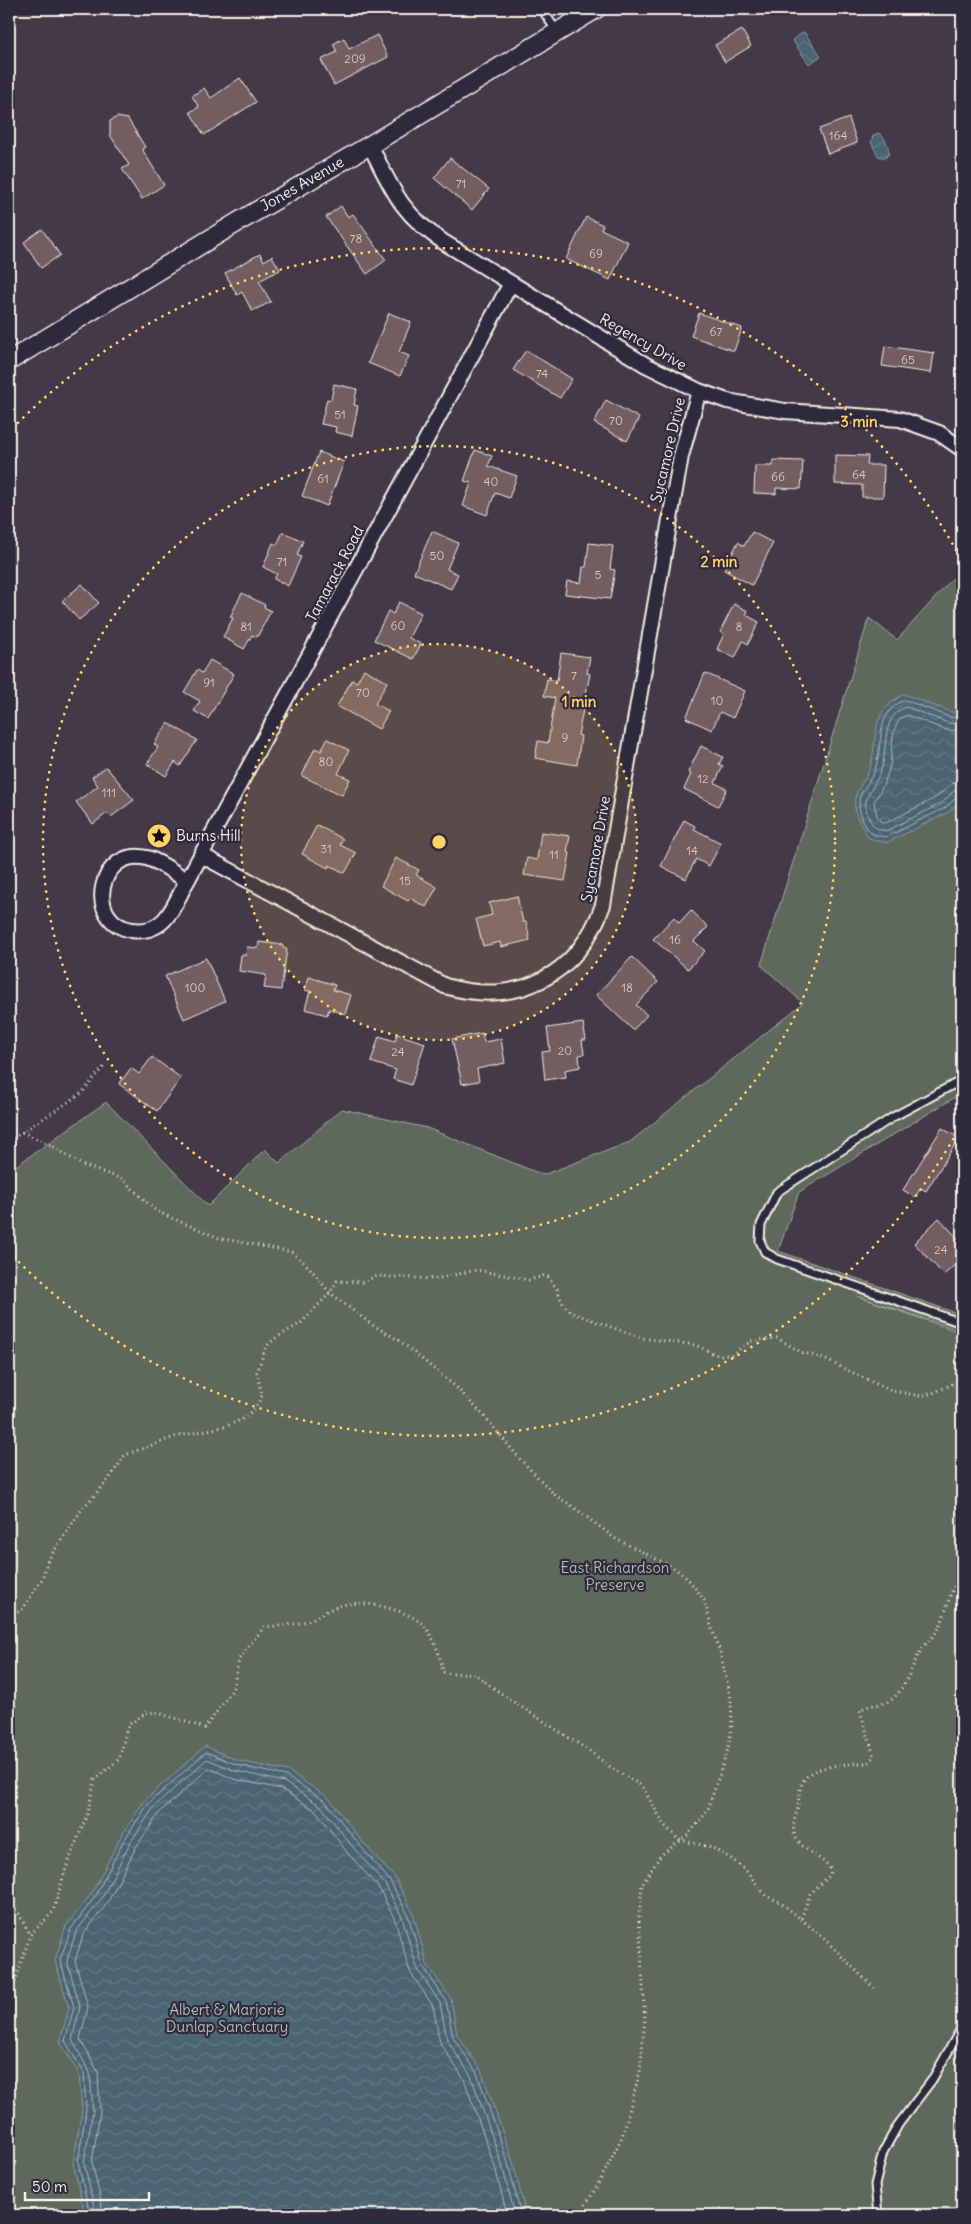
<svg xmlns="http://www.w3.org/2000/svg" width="971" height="2224" font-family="Delius,sans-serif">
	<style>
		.green { fill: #5e675b; stroke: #a9aca2 }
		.water { fill: url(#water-waves); stroke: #8f9ca1 }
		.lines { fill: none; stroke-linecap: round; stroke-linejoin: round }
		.shore { stroke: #b0b9b9; stroke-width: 1 }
		.building { fill: #735d61; stroke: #f4f1e8 }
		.service-casing { stroke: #f4f1e8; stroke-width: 11 }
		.minor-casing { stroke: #f4f1e8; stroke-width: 18 }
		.tertiary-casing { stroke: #f4f1e8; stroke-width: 21 }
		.path { stroke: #f4f1e8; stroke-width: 3; stroke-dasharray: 1 4; stroke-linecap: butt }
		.service { stroke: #2f2a3d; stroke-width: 7 }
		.minor { stroke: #2f2a3d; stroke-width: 14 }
		.tertiary { stroke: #2f2a3d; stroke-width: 18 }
		.ring { fill: none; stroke: #ffd166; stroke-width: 2.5; stroke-dasharray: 2.5 5 }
		.labels { text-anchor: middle; stroke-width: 4.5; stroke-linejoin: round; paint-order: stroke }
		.number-label { font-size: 12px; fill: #d4ccc6 }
		.street-label { font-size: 15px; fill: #f4f1e8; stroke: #2f2a3d }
		.poi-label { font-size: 15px; fill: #f4f1e8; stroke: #2f2a3d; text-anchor: start }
		.park-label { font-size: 15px; fill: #b8bab0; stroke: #2f2a3d }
		.centre { fill: #ffd166; stroke: #2f2a3d; stroke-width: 2.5 }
		.ring-label { font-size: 15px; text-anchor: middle; font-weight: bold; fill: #ffd166; stroke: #2f2a3d; stroke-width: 4.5; stroke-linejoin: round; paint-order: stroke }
	</style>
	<defs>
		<pattern id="water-waves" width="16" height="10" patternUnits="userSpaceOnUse" patternTransform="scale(1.25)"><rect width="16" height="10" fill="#4b6472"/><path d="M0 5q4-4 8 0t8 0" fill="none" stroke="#667b86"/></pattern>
	</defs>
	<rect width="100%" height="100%" fill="#433948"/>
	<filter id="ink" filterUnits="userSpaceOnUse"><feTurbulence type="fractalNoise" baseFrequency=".02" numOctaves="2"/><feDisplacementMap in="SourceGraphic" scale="10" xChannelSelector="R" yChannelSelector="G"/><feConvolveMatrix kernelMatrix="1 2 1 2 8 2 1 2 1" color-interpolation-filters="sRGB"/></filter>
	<g filter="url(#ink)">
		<path class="green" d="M962 568V1093L799 1192 778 1251 962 1315V1331L857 1296 962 1333V2215H9V1171L106 1102 208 1206 265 1149 279 1163 342 1109 427 1128 543 1175 630 1142 803 1003 761 965 869 618 897 640Z"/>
		<path class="water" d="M804 32 821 56 809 64 792 40Z
			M878 133C885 136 889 147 889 154L885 158 878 156 871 142 873 136Z
			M904 694 951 712 962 713V798L949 812 886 843 869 838C861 826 853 813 855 798 856 790 869 775 871 764 879 730 869 715 904 694Z
			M205 1746 239 1761 288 1771 329 1798 360 1839 395 1878 413 1913 427 1964 451 1999 457 2035 481 2070 513 2162 526 2215H85L73 2163 82 2110 79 2074 60 2042 69 2008 55 1960 66 1926 92 1893 120 1838 145 1800Z"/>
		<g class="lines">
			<path class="shore" d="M962 718 950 717 905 700C876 711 883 741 876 766 873 778 864 786 860 797 856 806 864 826 871 833 874 836 882 836 886 837L945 808 957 797 962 796
				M962 724 948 723 906 707C881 716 888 746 882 767 879 779 871 788 867 798 863 806 869 822 875 827 878 829 882 830 886 831L942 803 954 791 962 789
				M962 731 946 730 907 715C888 722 894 753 889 769 886 781 880 792 874 802L877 816 881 822 886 823 937 797 951 784 962 782
				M90 2215 78 2162 86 2110 84 2073 65 2041 74 2007 60 1960 71 1929 96 1895 124 1840 149 1803 206 1752 238 1765 286 1776 325 1801 357 1842 390 1881 408 1915 423 1966 446 2001 453 2037 477 2073 508 2163 521 2215
				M96 2215 84 2162 93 2111 90 2073 72 2040 80 2007 67 1960 76 1932 102 1898 130 1843 154 1807 207 1759 236 1771 284 1782 321 1806 352 1846 385 1884 402 1917 417 1968 440 2003 447 2040 471 2076 502 2165 515 2215
				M104 2215 92 2162 100 2112 98 2072 80 2039 88 2007 75 1961 83 1935 108 1902 136 1847 160 1812 209 1768 234 1779 281 1789 316 1811 346 1851 379 1888 395 1920 410 1972 433 2006 440 2043 464 2079 495 2167 507 2215"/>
		</g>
		<path class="building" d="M742 30 751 46 725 62 715 45Z
			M377 35 388 57 334 85 321 60 337 52 333 44 344 38 349 49Z
			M240 78 256 102 204 135 190 112 199 107 192 96 204 88 211 98Z
			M117 117 128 119 145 147 142 149 164 185 142 199 122 169 129 165 110 135V121Z
			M849 118 857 143 828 154 819 129Z
			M450 158 489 189 472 210 434 178Z
			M341 206 348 217 353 214 386 260 367 274 326 217Z
			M586 217 603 225 601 229 628 242 610 280 566 259Z
			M42 229 60 255 41 268 24 242Z
			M260 254 264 261 272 256 280 270 259 281 271 302 252 311 242 292 237 295 225 273Z
			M389 313 411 322 399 352 409 356 400 376 368 363Z
			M699 313 742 328 734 351 691 336Z
			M885 346 934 353 931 373 882 366Z
			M526 350 572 379 560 398 513 370Z
			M334 384 357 389 354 405 358 406 352 436 335 432 336 427 321 424 327 399 331 400Z
			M606 400 639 418 627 441 594 423Z
			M475 450 492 456 488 466 517 476 509 498 495 493 487 515 463 506 471 483 464 481Z
			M319 452 344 462 327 506 302 496Z
			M835 455 868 456 867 465H884L883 497H862V485L835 484Z
			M773 460 803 461 801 489 776 488V494L754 493 755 466H773Z
			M432 531 458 543 447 569 458 574 451 589 414 573Z
			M283 532 303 541 297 555 301 557 288 586 274 579 277 574 263 567 273 543 277 545Z
			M752 532 773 543 752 585 724 570 738 542 744 546Z
			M589 543 613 546 610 569 615 570 610 599 565 594 567 581 581 583 583 567H586Z
			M82 584 99 603 79 620 62 601Z
			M242 593 265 605 264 607 271 611 257 637 252 635 244 649 223 637 233 618 230 617Z
			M399 602 421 613 409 638 421 644 413 659 374 640 388 611 393 614Z
			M734 604 748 611 746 615 759 622 748 644 743 641 735 658 717 649 724 634 720 632Z
			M561 653 590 657 587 673 590 674 578 735 581 736 577 765 535 758 538 741 548 743 555 698 544 696 547 679 557 681Z
			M210 660 234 674 208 719 194 711 200 701 184 692 197 670 202 673Z
			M364 669 387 682 375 704 389 711 379 729 337 706 352 680 357 682Z
			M705 673 745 691 733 718 720 712 712 730 686 718Z
			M168 723 197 740 180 766 175 762 166 776 147 764 158 747 154 744Z
			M327 739 349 750 338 774 350 779 342 795 302 776 315 748 321 751Z
			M701 746 723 757 719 764 723 766 715 783 727 789 718 806 684 789 691 774 688 772Z
			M106 767 134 800 111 817 107 813 93 824 76 802 98 786 92 777Z
			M684 820 695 826 694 829 721 843 709 866 696 859 686 879 661 866Z
			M317 825 343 839 340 845 356 853 345 873 329 865 328 868 302 854Z
			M541 832 570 836 567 852 570 853 565 881 524 875 527 858 537 860Z
			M396 858 419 870 416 875 437 887 426 907 410 898 408 901 381 886Z
			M517 896 523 922H526L530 940 501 947 500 942 483 946 476 919 492 915 489 903Z
			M691 910 708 927 694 941 705 951 688 969 653 939 674 917 679 923Z
			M259 942 283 945V948L287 949 281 990 264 988 266 975 239 971 241 955H246L247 947 258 948Z
			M632 957 658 982 636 1005 647 1015 633 1030 596 995Z
			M206 958 225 1001 184 1019 165 976Z
			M309 977 335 985 333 990 351 995 345 1014 329 1009 327 1015 305 1009 310 991 305 990Z
			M583 1023 586 1040H582L584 1054 579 1055 580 1067 565 1070 566 1077 545 1080 542 1052 550 1051 547 1028Z
			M482 1033 484 1042 501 1039 505 1063 477 1069 479 1081 462 1084 452 1039Z
			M397 1034 425 1043 411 1085 393 1079 396 1070 371 1062 379 1036 395 1041Z
			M152 1057 181 1078 157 1111 119 1084 131 1068 139 1074Z
			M942 1128 959 1138 926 1191 921 1188 915 1197 903 1190Z
			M939 1218 962 1243V1258L944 1275 914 1243Z"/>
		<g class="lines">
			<defs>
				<path id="service" d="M542 9 557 32
					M962 1080 893 1117 777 1192 761 1225 760 1241 765 1252 777 1259 962 1323
					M878 2215 875 2185 883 2152 898 2125 932 2080 962 2027"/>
				<path id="minor" d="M370 145C393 191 401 214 445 243L646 365 699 391 727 401 785 411 900 419 939 433 962 449
					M201 855 445 986C517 1007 578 976 603 905L681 456 699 391
					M187 881C175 873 161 862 147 858 99 846 83 922 132 930 144 932 156 928 164 920 174 910 180 893 187 881L511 283"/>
				<path id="tertiary" d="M9 361 238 222 370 145 596 9"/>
			</defs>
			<use href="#service" class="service-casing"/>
			<use href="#minor" class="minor-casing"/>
			<use href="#tertiary" class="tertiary-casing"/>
			<path class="path" d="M22 1132 51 1145 82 1165 122 1179 155 1210 167 1216 219 1238 292 1252 309 1267 330 1293 371 1324 400 1341 456 1387 485 1417 520 1459 556 1496 572 1506 616 1539 673 1567 688 1579 705 1601 711 1626 720 1652 731 1699 732 1725 728 1749 707 1812 688 1835 661 1855 642 1884 639 1917 645 2019 640 2072 622 2137 598 2185 579 2215
				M9 1141 82 1093 106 1064
				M9 1617 22 1610 42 1579 48 1560 82 1509 109 1479 125 1455 174 1437 227 1426 245 1418 255 1408 262 1396 257 1372 266 1347 274 1339 301 1323 330 1293 337 1281 362 1282 377 1276 435 1279 477 1270 529 1280 543 1276 548 1277 557 1289 563 1304 572 1313 642 1338 695 1345 717 1355H731L751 1341 777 1338 801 1352 822 1358 889 1390 920 1396 933 1393 959 1381 962 1369
				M9 1902 19 1914 30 1935
				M801 1919 818 1933 874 1988
				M9 2001 30 1935 53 1912 66 1868 87 1815 95 1780 119 1759 128 1725 148 1712 159 1713 205 1728 233 1689 239 1659 264 1627C279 1626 296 1625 310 1620 324 1614 332 1606 348 1604 368 1601 406 1610 421 1623 433 1633 441 1657 443 1672L451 1674 466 1673 475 1674 506 1697 588 1750 613 1769 642 1786 664 1825 679 1840 711 1847 733 1860 747 1872 766 1896 780 1902 801 1919 810 1894 830 1875 831 1870C821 1855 801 1852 794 1833 792 1825 796 1815 798 1807 799 1796 799 1783 808 1775 820 1765 853 1763 868 1763L874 1756 860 1710C870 1703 884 1706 892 1699 906 1688 911 1667 920 1652 925 1643 934 1637 939 1628 947 1612 950 1586 962 1576"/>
			<use href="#service" class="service"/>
			<use href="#minor" class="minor"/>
			<use href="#tertiary" class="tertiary"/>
		</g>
	</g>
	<circle cx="439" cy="842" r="198" fill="#ffd166" fill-opacity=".12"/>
	<g class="ring">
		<circle cx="439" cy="842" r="198"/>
		<circle cx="439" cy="842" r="396"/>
		<path d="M961 1125A594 594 0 0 1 12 1255M12 429A594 594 0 0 1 961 559"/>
	</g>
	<defs>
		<symbol id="sight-disc" viewBox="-11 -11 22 22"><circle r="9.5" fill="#ffd166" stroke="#2f2a3d"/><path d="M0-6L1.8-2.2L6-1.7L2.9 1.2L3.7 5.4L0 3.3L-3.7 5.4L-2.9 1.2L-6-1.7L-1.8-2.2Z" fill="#111"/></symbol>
	</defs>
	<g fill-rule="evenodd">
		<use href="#sight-disc" x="145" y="822" width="28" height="28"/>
	</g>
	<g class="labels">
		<g class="number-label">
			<text x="355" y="63">209</text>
			<text x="838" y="140">164</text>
			<text x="461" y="188">71</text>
			<text x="356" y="243">78</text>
			<text x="596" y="258">69</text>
			<text x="716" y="336">67</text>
			<text x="908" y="364">65</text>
			<text x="542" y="378">74</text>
			<text x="340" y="419">51</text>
			<text x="616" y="425">70</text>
			<text x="859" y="479">64</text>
			<text x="778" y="481">66</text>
			<text x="323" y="483">61</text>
			<text x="491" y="486">40</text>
			<text x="437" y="560">50</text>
			<text x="282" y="566">71</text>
			<text x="598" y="579">5</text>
			<text x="398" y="630">60</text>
			<text x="246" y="631">81</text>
			<text x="739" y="631">8</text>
			<text x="574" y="680">7</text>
			<text x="209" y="687">91</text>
			<text x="363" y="697">70</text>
			<text x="717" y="705">10</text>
			<text x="565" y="742">9</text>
			<text x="326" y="766">80</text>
			<text x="703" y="783">12</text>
			<text x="109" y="797">111</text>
			<text x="326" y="853">31</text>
			<text x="692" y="855">14</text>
			<text x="554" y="859">11</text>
			<text x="405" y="885">15</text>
			<text x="675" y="944">16</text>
			<text x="195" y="992">100</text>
			<text x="627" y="992">18</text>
			<text x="565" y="1055">20</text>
			<text x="398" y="1056">24</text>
			<text x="941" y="1254">24</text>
		</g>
		<g class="street-label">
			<text transform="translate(302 184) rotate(-30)" y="5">Jones Avenue</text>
			<text transform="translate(643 342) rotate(30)" y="5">Regency Drive</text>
			<text transform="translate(668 450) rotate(-77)" y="5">Sycamore Drive</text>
			<text transform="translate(335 574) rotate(-62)" y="5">Tamarack Road</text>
			<text transform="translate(596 849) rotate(-80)" y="5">Sycamore Drive</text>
		</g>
		<g class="poi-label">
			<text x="176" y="841">Burns Hill</text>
		</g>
		<g class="park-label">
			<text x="615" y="1573">East Richardson<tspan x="615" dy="17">Preserve</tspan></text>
			<text x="227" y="2015">Albert &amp; Marjorie<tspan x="227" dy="17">Dunlap Sanctuary</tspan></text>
		</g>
	</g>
	<circle cx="439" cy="842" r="8" class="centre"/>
	<g class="ring-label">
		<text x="859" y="427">3 min</text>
		<text x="719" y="567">2 min</text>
		<text x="579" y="707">1 min</text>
	</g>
	<rect width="971" height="2224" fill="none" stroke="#2f2a3d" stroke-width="30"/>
	<rect x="15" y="15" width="941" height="2194" fill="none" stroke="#f4f1e8" stroke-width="2" filter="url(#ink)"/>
	<path d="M25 2192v8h124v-8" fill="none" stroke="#f4f1e8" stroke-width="2.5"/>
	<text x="32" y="2192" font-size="15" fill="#f4f1e8" stroke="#2f2a3d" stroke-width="4" paint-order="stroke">50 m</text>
</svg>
